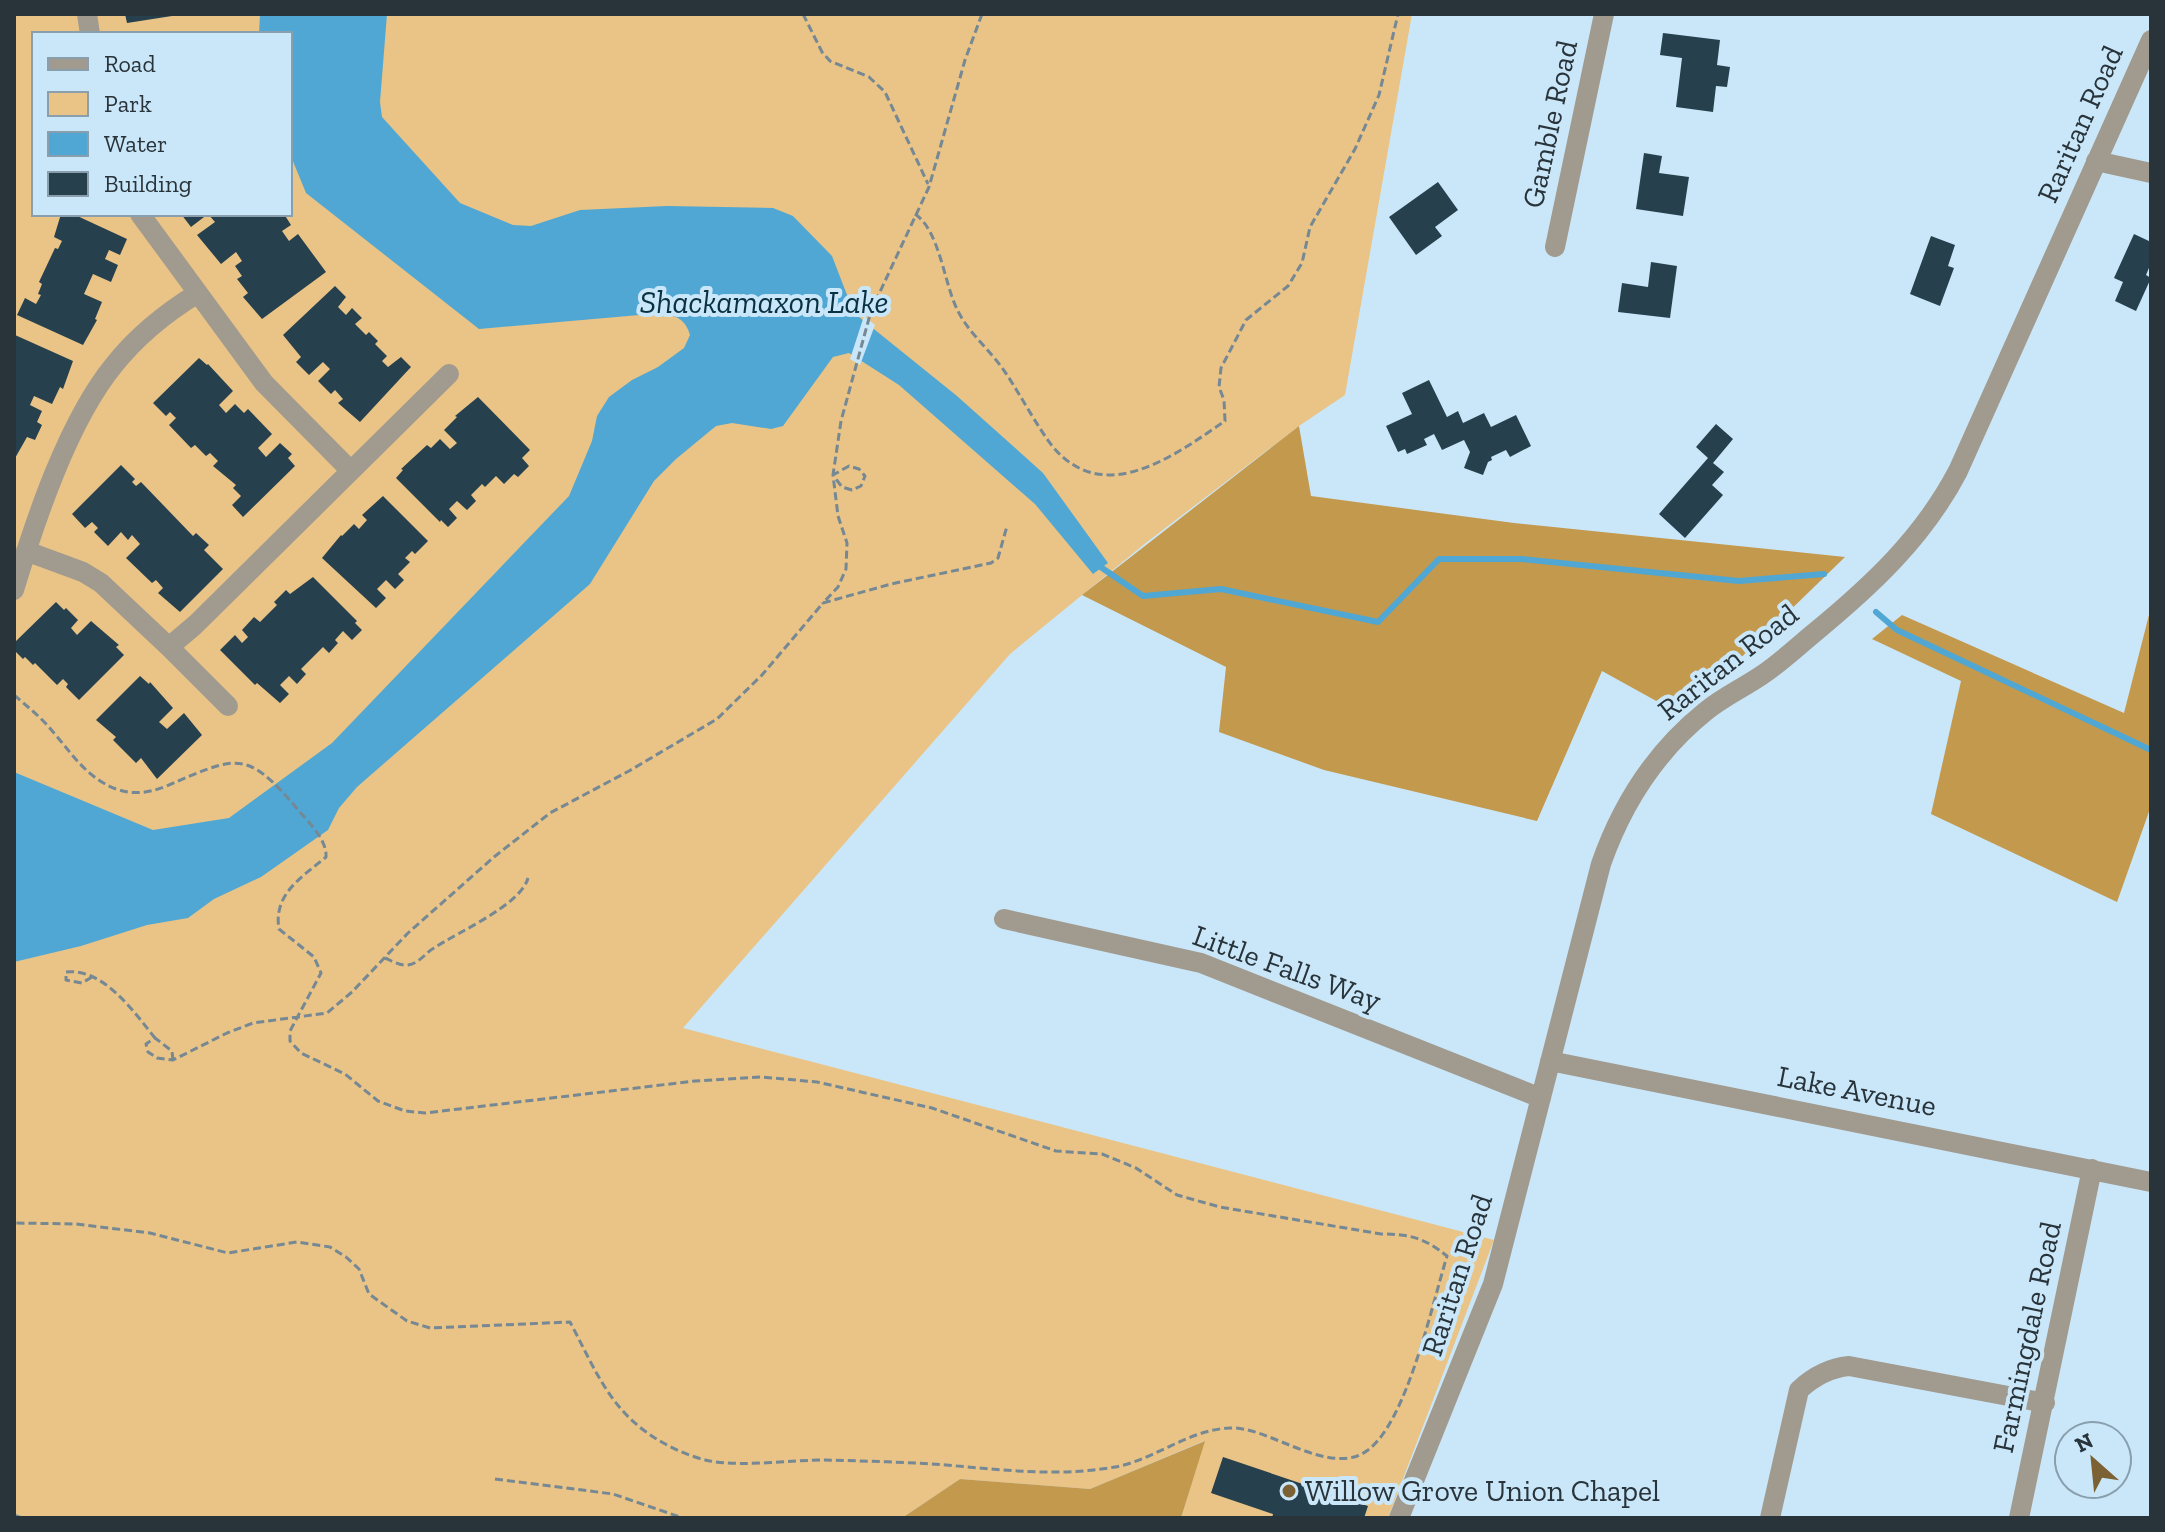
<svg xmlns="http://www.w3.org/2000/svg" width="2165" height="1532" font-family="'Zilla Slab',serif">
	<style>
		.green { fill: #e9c486; fill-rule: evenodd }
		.forest { fill: #c3994e }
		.water { fill: #50a7d3 }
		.pier { fill: #cae7f9 }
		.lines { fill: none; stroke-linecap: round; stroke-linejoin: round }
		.stream { stroke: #50a7d3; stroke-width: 6 }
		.building { fill: #27404e }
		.path { stroke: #758894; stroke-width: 3; stroke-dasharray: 8 4; stroke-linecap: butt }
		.minor { stroke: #a19a8f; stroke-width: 20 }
		.poi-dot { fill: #7b6133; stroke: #cae7f9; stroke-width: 3 }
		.labels { text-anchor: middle; stroke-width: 8; stroke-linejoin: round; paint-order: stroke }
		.street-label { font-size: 30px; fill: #28333a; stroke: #cae7f9 }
		.poi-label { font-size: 30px; fill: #28333a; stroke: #cae7f9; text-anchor: start }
		.water-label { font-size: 32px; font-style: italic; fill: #093144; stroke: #cae7f9 }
	</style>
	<rect width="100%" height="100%" fill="#cae7f9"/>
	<path class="green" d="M14 14H1412L1345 395 1299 426 1147 542 1010 654 683 1028 1494 1240 1388 1518H1181L1204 1441 1090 1489 960 1479 902 1518H14ZM34 34H290V214H34Z"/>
	<path class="forest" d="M1299 426 1311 496 1514 523 1845 557 1747 652 1678 713 1602 671 1537 821 1324 770 1219 732 1226 667 1082 595Z
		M2151 607V806L2117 902 1931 814 1961 681 1872 639 1902 615 2124 713Z
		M1205 1441 1181 1518H902L960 1479 1090 1489Z"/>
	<path class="water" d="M260 14H387L380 102 382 117 460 203 513 225 531 226 580 210 667 206 773 208 793 216 832 256 854 313 957 396 1043 473 1108 563 1093 574 1035 504 899 385 849 353 833 357 783 426 771 429 732 423 716 426 676 459 654 481 590 584 357 787 339 808 328 830 261 877 214 899 188 918 147 925 81 946 14 962V772L153 830 229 818 332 743 569 496 592 441 597 416 609 397 632 380 658 367 684 348 690 335C686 320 677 316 662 313L479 329 306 193 290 154V34H259Z"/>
	<path class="pier" d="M864 316 875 325 860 365 850 359Z"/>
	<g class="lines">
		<path class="stream" d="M1102 568 1143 596 1221 589 1378 622 1439 559H1522L1739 581 1824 574
			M1876 612 1897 630 2151 750"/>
	</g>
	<path class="building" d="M125 14H172V16L127 23Z
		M1663 33 1720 40 1717 65 1730 67 1727 87 1716 86 1713 112 1676 107 1682 58 1660 55Z
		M1644 153 1662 156 1659 173 1689 177 1683 216 1636 209Z
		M1438 182 1458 210 1435 227 1442 236 1416 255 1389 217Z
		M61 214H73L127 239 120 255 109 250 105 259 118 265 111 282 93 274 84 294 102 302 95 319 97 320 83 345 17 315 25 298 36 304 41 295 38 294 42 284 39 282 55 248 58 249 62 241 54 237Z
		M181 214H284L291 225 282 231 289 241 298 234 326 272 262 319 243 297 248 293 237 279 242 276 235 266 242 261 236 252 221 264 197 235 215 222 208 214 191 227Z
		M2134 234 2151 242V263L2146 275 2151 278 2136 311 2115 301 2123 282 2114 278Z
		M1931 236 1955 245 1948 266 1954 268 1940 306 1910 294Z
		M1651 262 1677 266 1670 318 1618 312 1622 283 1648 287Z
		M335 286 346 297 338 307 346 315 352 308 362 318 355 324 366 335 369 332 378 341 375 344 387 356 382 361 388 367 401 357 411 367 360 422 338 403 343 399 335 390 331 394 318 381 330 369 323 362 309 375 296 362 301 357 283 335Z
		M15 335 73 361 63 389 60 387 52 404 34 396 30 405 42 411 37 422 42 425 35 440 27 437 14 460Z
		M199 358 207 365 208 364 233 391 219 405 226 413 235 404 244 413 248 409 272 434 258 448 266 457 280 443 292 454 288 458 295 466 243 517 232 505 241 496 233 488 236 485 213 466 218 461 210 453 206 456 195 445 191 448 169 425 176 418 170 412 166 416 153 403Z
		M1429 380 1447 417 1458 411 1463 423 1484 413 1491 427 1516 415 1531 446 1510 457 1506 450 1491 457 1492 460 1488 462 1483 475 1464 468 1470 452 1464 440 1442 450 1434 434 1424 439 1427 445 1407 454 1405 449 1398 452 1386 426 1412 414 1402 393Z
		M478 397 530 450 522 458 529 466 518 477 514 474 504 484 496 476 485 487 482 484 471 495 476 501 467 510 457 501 449 509 457 518 448 527 441 520 440 522 396 478 403 470 401 469 427 445 431 448 440 439 450 449 457 443 444 430 457 417 455 416Z
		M1716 424 1733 439 1713 463 1724 472 1712 485 1723 495 1685 538 1659 514 1708 458 1696 447Z
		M121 465 135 479 132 482 136 486 141 482 193 536 196 533 209 545 204 550 223 569 180 612 158 593 163 588 156 580 152 583 126 558 140 544 132 535 128 540 121 532 108 546 94 532 98 528 92 522 85 528 72 514Z
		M383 496 428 541 415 554 412 551 405 558 410 562 398 574 404 580 395 589 386 580 377 589 386 598 376 608 322 558 341 535 342 536 354 524 359 529 367 520 362 515Z
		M313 577 357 621 355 623 362 630 352 640 343 631 335 640 338 643 329 653 323 647 301 669 306 674 297 684 289 676 280 685 289 694 280 703 257 683 255 685 220 650 235 635 242 643 248 637 242 630 254 617 260 622 277 605 274 602 286 590 290 594Z
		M56 602 64 610 66 608 78 620 71 628 77 635 91 621 119 645 116 647 124 655 79 700 66 687 68 684 63 679 57 685 35 663 33 665 25 657 23 659 14 650V643Z
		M140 676 149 684 150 682 173 708 159 722 167 729 184 713 202 735 157 779 141 758 136 763 113 740 116 737 96 720Z
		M1223 1457 1368 1506 1364 1518H1272L1273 1514 1211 1493Z"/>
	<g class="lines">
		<path class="path" d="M803 14 822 52 830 61 869 77 885 92 928 184
			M982 14 965 60 929 187 871 311 841 421 833 475 842 487 852 490 861 486 865 476 859 469 849 466 833 475 838 516 847 543 846 569 838 587 823 603 891 584 991 563 998 558 1007 526
			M915 214C939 230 944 281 956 307 968 334 992 351 1007 375 1021 396 1038 428 1053 447 1105 508 1175 455 1225 421L1224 400 1219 387 1221 368 1246 320 1288 286 1302 263 1310 227 1355 149 1379 95 1398 14
			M14 695C28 707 42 718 54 733 73 755 87 778 116 789 133 795 148 793 164 787 236 757 245 746 299 811 310 824 327 840 326 857 302 877 273 894 279 929L314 957 321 973 290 1031V1041L301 1053 345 1074 378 1101 405 1111 425 1113 695 1081 762 1077 817 1082 932 1108 1056 1151 1102 1154 1136 1168 1177 1195 1220 1207 1381 1234C1411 1234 1424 1238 1447 1256 1432 1305 1407 1421 1368 1450 1330 1479 1268 1425 1229 1428 1188 1430 1154 1460 1115 1467 1058 1477 1003 1470 946 1465 906 1462 865 1461 825 1460 790 1460 744 1467 710 1461 690 1457 666 1446 649 1434 608 1406 593 1365 570 1322L430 1328 407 1321 369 1294 359 1269 346 1257 330 1247 297 1242 228 1253 150 1233 76 1224 14 1223
			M385 958C392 961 400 966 408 965 420 963 425 953 434 948 458 932 521 905 528 878
			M92 977 82 983 66 980V972C104 968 134 1012 155 1038
			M173 1060 172 1051 155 1038 146 1044 148 1052 157 1058 173 1060 227 1033 253 1023 327 1013 352 992 408 933 494 857 550 813 629 771 717 719 762 675 823 603
			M495 1479 613 1494 683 1518
			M14 1515 22 1518"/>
		<path class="minor" d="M87 14 90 34
			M2096 161 2151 173
			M140 214 264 383 350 470
			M1555 247 1604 14
			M26 551 83 572 101 583 169 647 195 625 449 374
			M14 590C35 521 68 421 114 365 137 336 167 312 198 293
			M169 647 228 706
			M1004 919 1201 963 1541 1098
			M1550 1061 2151 1182
			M1399 1518 1493 1284 1601 864C1622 804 1656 751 1706 711 1723 697 1743 688 1762 675 1780 663 1797 647 1814 633 1871 586 1923 538 1958 471L2151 40
			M1770 1518 1799 1390C1814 1376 1829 1368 1849 1366L2045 1403
			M2019 1518 2092 1169"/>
	</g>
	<circle class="poi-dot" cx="1289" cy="1491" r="8"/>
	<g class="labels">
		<g class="street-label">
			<text transform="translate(1550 124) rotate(-78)" y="10">Gamble Road</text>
			<text transform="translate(2080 124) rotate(-66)" y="10">Raritan Road</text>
			<text transform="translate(1728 662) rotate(-38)" y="10">Raritan Road</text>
			<text transform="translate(1287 968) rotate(20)" y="10">Little Falls Way</text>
			<text transform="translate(1857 1091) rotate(11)" y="10">Lake Avenue</text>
			<text transform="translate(1457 1275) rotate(-72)" y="10">Raritan Road</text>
			<text transform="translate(2027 1337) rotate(-78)" y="10">Farmingdale Road</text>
		</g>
		<g class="poi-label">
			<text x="1305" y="1501">Willow Grove Union Chapel</text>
		</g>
		<g class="water-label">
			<text x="764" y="313">Shackamaxon Lake</text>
		</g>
	</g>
	<rect width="2165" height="1532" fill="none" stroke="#28333a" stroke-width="32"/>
	<rect x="32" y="32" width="260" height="184" fill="#cae7f9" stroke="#899fad" stroke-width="2"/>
	<rect x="48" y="58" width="40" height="12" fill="#a19a8f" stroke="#899fad" stroke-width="2"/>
	<text x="104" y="72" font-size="24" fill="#28333a">Road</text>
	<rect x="48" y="92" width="40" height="24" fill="#e9c486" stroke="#899fad" stroke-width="2"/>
	<text x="104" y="112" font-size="24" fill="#28333a">Park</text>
	<rect x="48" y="132" width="40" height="24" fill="#50a7d3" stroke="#899fad" stroke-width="2"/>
	<text x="104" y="152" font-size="24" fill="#28333a">Water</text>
	<rect x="48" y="172" width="40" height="24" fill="#27404e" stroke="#899fad" stroke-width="2"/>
	<text x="104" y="192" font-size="24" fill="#28333a">Building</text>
	<g transform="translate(2093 1460) rotate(333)"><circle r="38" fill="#cae7f9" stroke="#899fad" stroke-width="2"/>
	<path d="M0-6L14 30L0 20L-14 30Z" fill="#7b6133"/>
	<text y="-12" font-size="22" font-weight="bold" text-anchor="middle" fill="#28333a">N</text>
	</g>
</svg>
